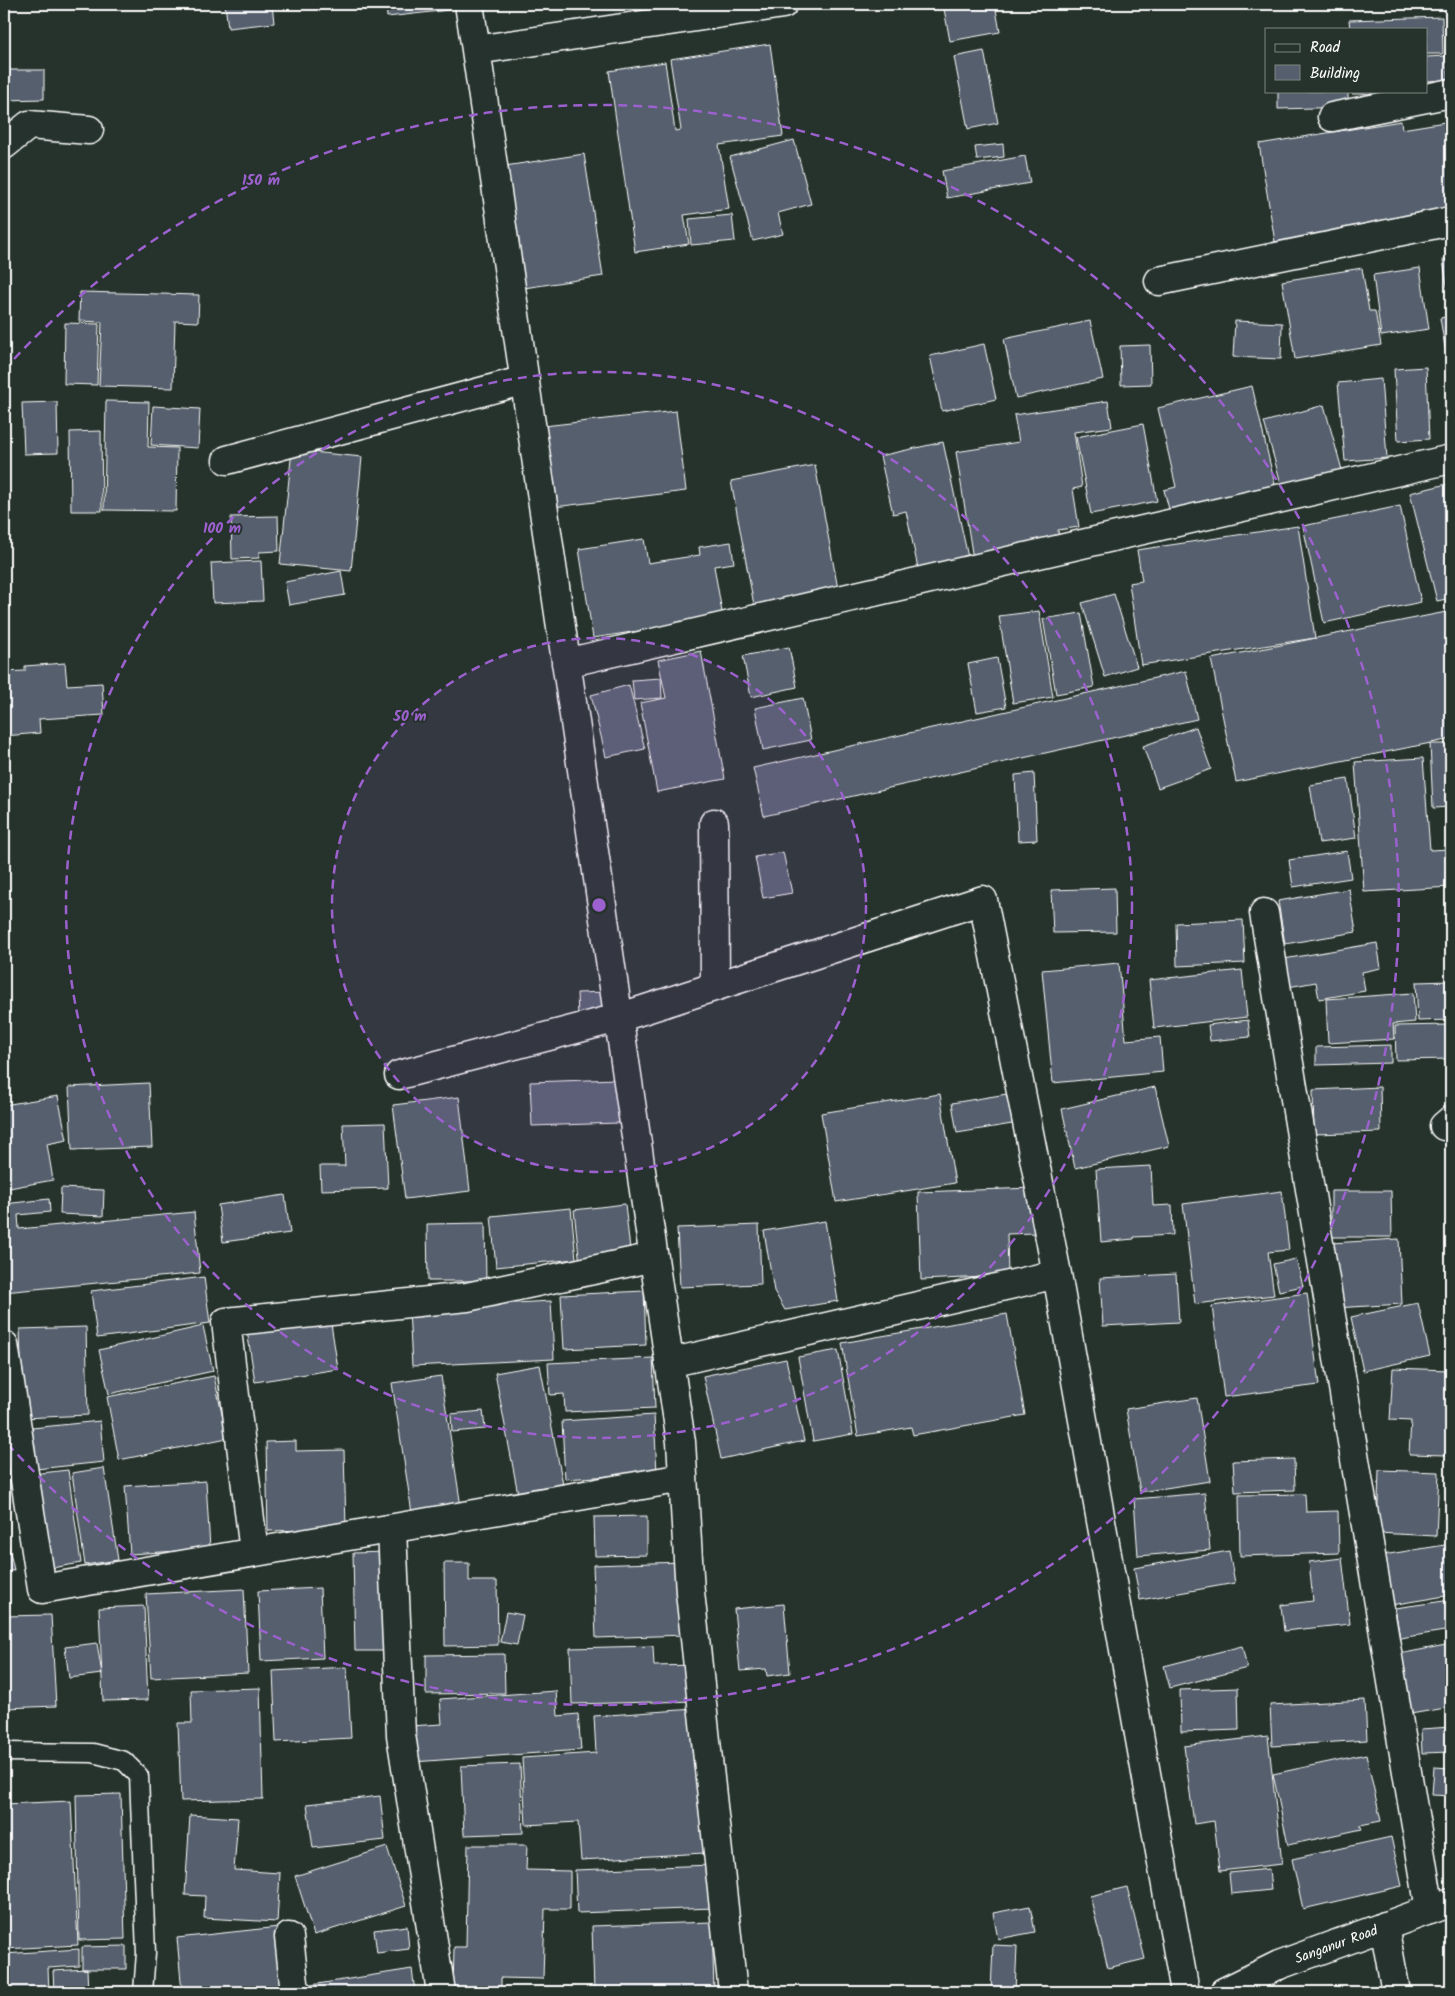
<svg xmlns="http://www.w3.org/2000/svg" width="1455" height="1996" font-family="Kalam,sans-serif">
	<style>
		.building { fill: #555f6d; stroke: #fff }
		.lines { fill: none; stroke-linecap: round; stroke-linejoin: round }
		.lane-casing { stroke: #fff; stroke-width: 21 }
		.street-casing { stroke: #fff; stroke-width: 31 }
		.secondary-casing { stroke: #fff; stroke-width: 31 }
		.lane { stroke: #26332d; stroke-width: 18 }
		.street { stroke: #26332d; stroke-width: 28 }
		.secondary { stroke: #26332d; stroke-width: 28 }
		.ring { fill: none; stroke: #9c61cf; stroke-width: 2.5; stroke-dasharray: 9 6 }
		.labels { text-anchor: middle; stroke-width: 4; stroke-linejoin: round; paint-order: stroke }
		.street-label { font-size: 14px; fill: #fff; stroke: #26332d }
		.centre { fill: #9c61cf; stroke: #26332d; stroke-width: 2.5 }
		.ring-label { font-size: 15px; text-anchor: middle; font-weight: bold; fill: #9c61cf; stroke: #26332d; stroke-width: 4; stroke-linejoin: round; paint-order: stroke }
	</style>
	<rect width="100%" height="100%" fill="#26332d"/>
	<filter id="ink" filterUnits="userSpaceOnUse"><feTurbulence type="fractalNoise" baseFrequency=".02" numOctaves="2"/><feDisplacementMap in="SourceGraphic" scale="10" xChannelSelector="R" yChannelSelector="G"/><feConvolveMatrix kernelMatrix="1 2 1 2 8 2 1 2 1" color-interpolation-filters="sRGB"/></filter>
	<g filter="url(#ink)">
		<path class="building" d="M225 4H272L274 23 228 28Z
			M386 4H448L449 10 387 17Z
			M971 4H995L1000 32 950 41 944 9Z
			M1203 4H1263V6L1203 9Z
			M1442 17 1443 54H1426V29H1350L1349 20Z
			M770 44 783 136 719 145 729 209 684 215 689 244 635 252 609 71 665 62 675 131 681 130 670 59Z
			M984 51 998 123 968 129 954 57Z
			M1447 56 1449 80 1426 81V57Z
			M4 70H44V99L4 100Z
			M1278 91H1348V107L1278 109Z
			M1352 91H1411V93L1352 94Z
			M1401 121 1402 129 1451 121V214L1275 242 1259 144Z
			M794 140 811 204 778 213 783 234 753 241 730 157Z
			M1003 144 1004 157 977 160 975 147Z
			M584 154 603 276 524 288 505 166Z
			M1025 156 1030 183 947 198 942 171Z
			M732 215 735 241 691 245 689 219Z
			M1451 259V311L1443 260Z
			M1362 268 1369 311H1375L1381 345 1295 359 1282 281Z
			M1420 268 1429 329 1381 336 1373 275Z
			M80 292 199 295 198 322 175 321 173 388 99 386 102 322 79 321Z
			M1451 316V353H1446L1440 318Z
			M1090 321 1103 379 1016 398 1004 339Z
			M1235 321 1282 323 1281 359 1233 357Z
			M65 323 99 324 97 385 64 384Z
			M984 344 996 399 942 411 930 356Z
			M1150 345 1151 384 1121 385 1120 346Z
			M1426 367 1429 439 1398 441 1394 369Z
			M1381 379 1387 458 1345 461 1338 383Z
			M1252 386 1276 489 1170 513 1164 490 1176 487 1158 408Z
			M106 401 149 402 148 447 177 448 176 511 104 510Z
			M1108 401 1112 427 1074 432 1082 487 1073 489 1079 527 1058 530 1060 546 973 559 956 452 1019 442 1014 415Z
			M57 402 58 453 24 454 22 403Z
			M1324 405 1342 470 1282 487 1264 422Z
			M153 406 200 409 198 448 151 445Z
			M676 411 686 491 554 507 544 426Z
			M1143 424 1157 501 1091 514 1076 437Z
			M101 431 102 511H71L70 432Z
			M943 442 969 562 919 573 906 511 893 514 880 456Z
			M292 450 362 457 351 571 280 564Z
			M815 465 838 589 754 605 731 481Z
			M1451 483V598L1437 601 1410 493Z
			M1400 506 1421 602 1324 623 1303 526Z
			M278 516 279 551 259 552V558L232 559 231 517Z
			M1298 526 1315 638 1141 665 1129 583 1142 581 1137 550Z
			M644 539 648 563 700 555 699 547 731 542 734 563 714 566 723 618 593 638 579 549Z
			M261 561 263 601 213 603 211 563Z
			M341 571 345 595 289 605 285 582Z
			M1114 594 1137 667 1105 677 1082 603Z
			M1039 611 1053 697 1013 703 999 616Z
			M1451 611V739L1236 782 1211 659Z
			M1081 613 1094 687 1056 694 1043 619Z
			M789 647 797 687 751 697 743 656Z
			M701 651 725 779 657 792 640 703 666 698 658 660Z
			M997 658 1006 707 977 712 968 664Z
			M65 663 67 685 102 683 104 715 39 719 40 733 4 736V672L25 671V666Z
			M1186 671 1197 719 764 816 753 768Z
			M661 678 662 698 634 700 632 680Z
			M629 685 645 749 606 757 591 695Z
			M803 698 811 740 763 750 755 708Z
			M1196 727 1211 769 1158 788 1143 746Z
			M1430 744H1451V807L1433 808Z
			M1423 758 1430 850 1451 849V887L1364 892 1355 762Z
			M1034 773 1037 840 1018 841 1015 775Z
			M1348 779 1356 838 1319 843 1310 785Z
			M1347 851 1351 878 1293 887 1289 860Z
			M783 852 792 893 763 898 755 857Z
			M1115 888 1116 932 1053 933 1051 890Z
			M1349 889 1356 932 1285 944 1278 901Z
			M1243 920 1245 963 1177 966 1176 923Z
			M1377 943 1381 968 1362 972 1365 991 1319 999 1316 982 1288 987 1284 959Z
			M1119 963 1126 1040 1160 1037 1163 1072 1053 1083 1042 970Z
			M1242 970 1247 1017 1154 1028 1149 980Z
			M1451 981V1020L1418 1021 1416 982Z
			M607 992V1017L578 1018 577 993Z
			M1413 993 1415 1022 1393 1024 1394 1039 1328 1043 1326 999Z
			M1248 1020 1250 1037 1210 1041 1208 1025Z
			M1449 1025 1450 1059 1396 1060 1395 1026Z
			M1391 1045V1063L1316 1065V1047Z
			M617 1079 619 1123 532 1126 530 1082Z
			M149 1083 152 1147 72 1150 69 1087Z
			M1155 1087 1169 1146 1075 1168 1062 1109Z
			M1380 1087 1381 1132 1314 1134 1313 1090Z
			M1013 1093 1018 1123 957 1133 952 1103Z
			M940 1094 955 1183 836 1202 821 1113Z
			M58 1096 67 1140 47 1144 53 1180 4 1189V1105Z
			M459 1097 470 1191 405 1199 393 1105Z
			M385 1123 388 1188 321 1190 320 1166H345L343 1124Z
			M1151 1166 1153 1206 1172 1205 1173 1235 1134 1237V1239L1101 1242 1096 1169Z
			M61 1188 104 1190 103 1216 60 1214Z
			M1034 1188 1035 1233 1007 1234 1008 1276 921 1280 918 1192Z
			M1282 1191 1289 1250 1268 1252 1274 1295 1195 1304 1183 1204Z
			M1331 1191H1391L1392 1237H1331Z
			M285 1195 290 1233 223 1242 218 1205Z
			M49 1199 50 1212 18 1215 19 1229 194 1212 200 1273 4 1292V1204Z
			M625 1204 631 1259 580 1265 574 1210Z
			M571 1208 576 1259 496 1267 491 1216Z
			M825 1221 838 1301 785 1310 774 1291 764 1231Z
			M485 1223 486 1281H428L427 1224Z
			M759 1225 761 1284 680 1287 677 1228Z
			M1399 1239 1402 1304 1334 1308 1331 1243Z
			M1296 1259 1303 1286 1279 1291 1273 1264Z
			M1176 1274 1179 1322 1103 1326 1100 1278Z
			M204 1277 210 1323 97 1338 91 1291Z
			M644 1291 646 1345 564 1349 561 1295Z
			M1307 1293 1319 1385 1224 1397 1212 1306Z
			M551 1301 554 1359 412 1366 409 1309Z
			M1418 1303 1430 1356 1363 1371 1351 1317Z
			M1007 1314 1025 1415 913 1435 911 1427 858 1436 842 1343Z
			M330 1317 338 1369 255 1382 247 1330Z
			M203 1326 213 1371 109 1394 99 1350Z
			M86 1327 88 1415 23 1418 20 1329Z
			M838 1350 853 1434 813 1441 798 1357Z
			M653 1358 655 1408 565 1412 564 1394 550 1395 548 1363Z
			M786 1359 804 1441 721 1459 703 1376Z
			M540 1365 564 1490 519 1499 495 1373Z
			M1393 1368 1449 1370 1446 1455 1409 1454 1411 1421 1390 1420Z
			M214 1376 227 1438 119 1460 107 1397Z
			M441 1376 461 1507 412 1513 392 1383Z
			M1197 1398 1210 1481 1140 1492 1126 1409Z
			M483 1411 485 1429 452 1432 451 1414Z
			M654 1415 657 1473 565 1479 562 1421Z
			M100 1421 104 1462 36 1469 32 1428Z
			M296 1441V1451L344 1450 346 1529 268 1531 266 1442Z
			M1294 1459 1295 1490 1235 1492 1233 1461Z
			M104 1468 118 1560 85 1565 72 1473Z
			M68 1470 81 1563 46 1569 33 1474Z
			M1379 1470 1439 1472 1436 1536 1377 1533Z
			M206 1481 210 1549 130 1554 125 1486Z
			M1205 1493 1210 1550 1138 1556 1134 1499Z
			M1305 1494 1306 1512 1338 1511 1339 1553 1240 1556 1239 1495Z
			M647 1516V1555L595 1556 594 1517Z
			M4 1526 14 1570 4 1573Z
			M1451 1544V1595L1391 1605 1383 1555Z
			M1229 1551 1235 1583 1140 1600 1134 1568Z
			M386 1552 388 1651H355L353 1553Z
			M1342 1558 1350 1624 1284 1631 1281 1605 1313 1601 1309 1562Z
			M682 1562 686 1635 596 1638 593 1565Z
			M444 1563H469V1581H497L498 1645 445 1646Z
			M320 1588 323 1658 261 1661 258 1591Z
			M244 1589 248 1673 151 1678 146 1594Z
			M1451 1600V1630L1400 1638 1395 1608Z
			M784 1604 790 1673 767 1676 766 1669 740 1671 734 1609Z
			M144 1606 148 1700 103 1701 99 1608Z
			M506 1612 523 1615 517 1645 500 1642Z
			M51 1615 56 1706 6 1708 4 1616Z
			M97 1643 102 1674 69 1678 65 1647Z
			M1451 1644V1707L1405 1715 1394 1655Z
			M653 1646 654 1666 695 1665 697 1701 572 1704 570 1648Z
			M1242 1646 1247 1668 1170 1688 1164 1666Z
			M504 1654 505 1693 426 1694V1655Z
			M347 1667 351 1738 276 1742 273 1671Z
			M260 1688 263 1799 181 1801 178 1723H192L191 1690Z
			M1238 1688 1239 1730 1181 1732 1180 1690Z
			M556 1691 558 1716 578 1714 581 1750 413 1762 410 1726 442 1724 440 1699Z
			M1365 1700 1367 1740 1272 1746 1270 1705Z
			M695 1709 704 1853 581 1860 578 1822 526 1825 522 1758 596 1753 594 1716Z
			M1451 1727V1752L1422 1753 1421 1729Z
			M1268 1736 1282 1864 1220 1871 1214 1821 1194 1824 1184 1746Z
			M1366 1754 1381 1821 1360 1825 1362 1829 1288 1845 1273 1774Z
			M520 1764 523 1833 464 1835 461 1766Z
			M1434 1767 1451 1768V1796L1432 1795Z
			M121 1794 125 1939 79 1940 76 1795Z
			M380 1796 385 1840 313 1848 307 1804Z
			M71 1801 78 1945 4 1949V1804Z
			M190 1815 238 1818 234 1870 280 1873 277 1922 204 1918 205 1896 185 1895Z
			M1391 1837 1402 1886 1303 1909 1292 1859Z
			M468 1845H527L526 1870 570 1871V1909H545L543 1979 501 1978V1992H453L454 1947H466Z
			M387 1847 406 1906 314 1935 295 1876Z
			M712 1865 714 1908 577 1913 575 1870Z
			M1269 1869 1271 1890 1231 1894 1229 1873Z
			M1127 1887 1145 1959 1108 1968 1090 1896Z
			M1030 1906 1035 1932 998 1939 993 1913Z
			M712 1922 714 1992H594L592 1926Z
			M407 1926 409 1949 377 1953 374 1930Z
			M279 1927 285 1992H182L177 1938Z
			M993 1945 1017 1946 1015 1992H991Z
			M126 1946V1969H82V1947Z
			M79 1949V1966L48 1968 49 1992H4V1954Z
			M87 1969 88 1992H54L53 1971Z
			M412 1969 415 1992H306L305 1986Z
			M549 1989 584 1991V1992H549Z"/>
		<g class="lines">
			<defs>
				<path id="lane" d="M4 1752 93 1753 124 1761 139 1776 146 1953 143 1992"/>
				<path id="street" d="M469 4 476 50
					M1332 117 1451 93
					M4 145 29 125 89 130
					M1159 281 1451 221
					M227 460 525 380
					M566 663 1451 459
					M714 823 715 986
					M1264 913 1430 1910
					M399 1075 618 1018 983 900 1057 1274
					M1444 1126 1451 1120
					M4 1345 42 1589 683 1478
					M669 1363 1057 1274 1185 1992
					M392 1529 401 1735 441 1992
					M254 1552 226 1322 467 1297 654 1257
					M1384 1926 1396 1992
					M289 1937 295 1992
					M733 1992 690 1592 681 1442 476 50 783 4"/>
				<path id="secondary" d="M1224 1992 1279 1965 1451 1902"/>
			</defs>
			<use href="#lane" class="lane-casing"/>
			<use href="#street" class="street-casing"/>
			<use href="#secondary" class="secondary-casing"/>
			<use href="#lane" class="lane"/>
			<use href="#street" class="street"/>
			<use href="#secondary" class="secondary"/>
		</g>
	</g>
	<circle cx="599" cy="905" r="267" fill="#9c61cf" fill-opacity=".12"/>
	<g class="ring">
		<circle cx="599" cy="905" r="267"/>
		<circle cx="599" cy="905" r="533"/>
		<path d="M4 370A800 800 0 1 1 4 1440"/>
	</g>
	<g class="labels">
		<g class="street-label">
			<text transform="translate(1336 1944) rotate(-20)" y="5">Sanganur Road</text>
		</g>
	</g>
	<circle cx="599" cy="905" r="8" class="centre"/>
	<g class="ring-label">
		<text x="261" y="185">150 m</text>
		<text x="222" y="533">100 m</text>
		<text x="410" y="721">50 m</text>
	</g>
	<rect width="1455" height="1996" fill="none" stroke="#26332d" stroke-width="20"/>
	<rect x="10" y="10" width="1435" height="1976" fill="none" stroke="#fff" stroke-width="2" filter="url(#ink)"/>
	<rect x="1265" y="28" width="162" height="65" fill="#26332d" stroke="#7d8581"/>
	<rect x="1275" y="44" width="25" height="8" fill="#26332d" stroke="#7d8581"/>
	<text x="1310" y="52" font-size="15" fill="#ffffff">Road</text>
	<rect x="1275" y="65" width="25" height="15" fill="#555f6d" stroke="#7d8581"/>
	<text x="1310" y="78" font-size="15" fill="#ffffff">Building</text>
</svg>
